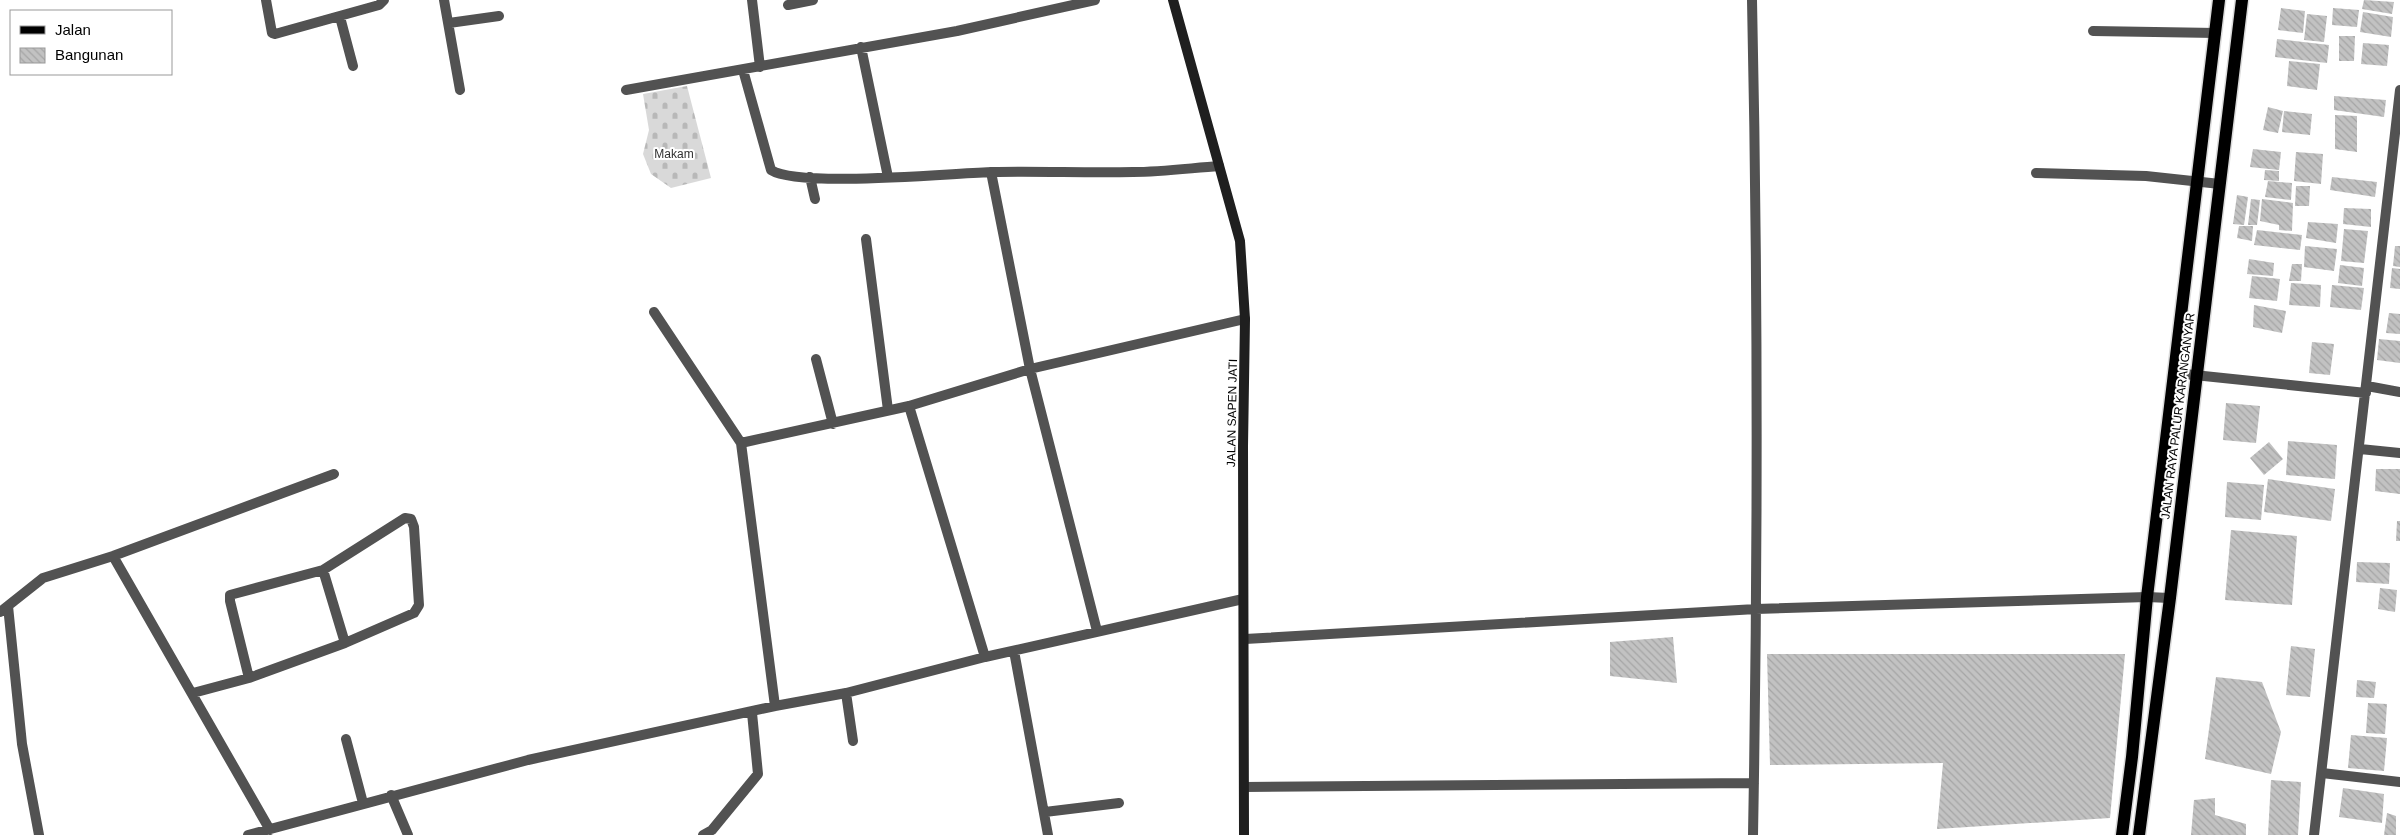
<svg xmlns="http://www.w3.org/2000/svg" width="2400" height="835" font-family="Arial,sans-serif">
	<style>
		.cemetery { fill: url(#cemetery-stones) }
		.building { fill: url(#building-back-hatch) }
		.lines { fill: none; stroke-linecap: round; stroke-linejoin: round }
		.primary-casing { stroke: #dbdbdb; stroke-width: 15 }
		.lane { stroke: #525252; stroke-width: 10 }
		.street { stroke: #525252; stroke-width: 10 }
		.secondary { stroke: #1f1f1f; stroke-width: 10 }
		.primary { stroke: #000; stroke-width: 12 }
		.labels { text-anchor: middle; stroke-width: 4; stroke-linejoin: round; paint-order: stroke }
		.park-label { font-size: 12px; fill: #303030; stroke: #fff }
		.street-label { font-size: 12px; fill: #000; stroke: #fff }
	</style>
	<defs>
		<pattern id="cemetery-stones" width="16" height="16" patternUnits="userSpaceOnUse" patternTransform="scale(1.25)"><rect width="16" height="16" fill="#d9d9d9"/><path d="M2 7V4a2 2 0 0 1 4 0v3zM10 15v-3a2 2 0 0 1 4 0v3z" fill="#b8b8b8"/></pattern>
		<pattern id="building-back-hatch" width="6" height="6" patternUnits="userSpaceOnUse" patternTransform="scale(1.25)"><rect width="6" height="6" fill="#c2c2c2"/><path d="M-1 5l2 2M0 0l6 6M5-1l2 2" fill="none" stroke="#a5a5a5"/></pattern>
	</defs>
	<rect width="100%" height="100%" fill="#fff"/>
	<path class="cemetery" d="M687 86 711 178 671 188 651 174 643 154 649 130 643 94Z"/>
	<path class="building" d="M2364 0 2394 2 2392 14 2362 9Z
		M2281 8 2305 11 2303 33 2278 30Z
		M2333 8 2359 10 2357 27 2332 25Z
		M2363 12 2393 17 2391 37 2360 32Z
		M2307 14 2327 16 2324 42 2304 40Z
		M2339 36H2355L2354 61H2339Z
		M2277 39 2329 45 2327 63 2275 57Z
		M2363 43 2389 45 2387 66 2361 64Z
		M2289 61 2320 64 2317 90 2287 86Z
		M2334 96 2386 100 2384 117 2334 110Z
		M2268 107 2283 111 2278 133 2263 130Z
		M2284 111 2312 114 2310 135 2282 132Z
		M2335 115 2357 116V152L2335 149Z
		M2253 149 2281 152 2279 170 2250 167Z
		M2296 152 2323 154 2321 184 2294 181Z
		M2265 170 2279 171V181L2264 180Z
		M2332 177 2377 182 2375 197 2330 190Z
		M2268 181 2292 183 2291 200 2265 197Z
		M2296 186H2310L2309 206H2295Z
		M2237 195 2248 197 2244 225 2233 224Z
		M2251 199 2260 200 2257 225H2248Z
		M2262 199 2293 203 2292 231 2279 230V225L2260 221Z
		M2344 208 2371 209V227L2343 224Z
		M2308 222 2338 224 2336 243 2306 238Z
		M2239 226H2253L2252 241 2237 238Z
		M2344 229 2368 231 2364 263 2341 261Z
		M2257 230 2302 235 2300 250 2254 245Z
		M2305 246 2337 249 2334 271 2304 267Z
		M2395 246H2400V267L2393 266Z
		M2249 259 2274 263 2273 276 2247 274Z
		M2292 264H2302L2301 281H2289Z
		M2340 265 2364 268 2362 286 2338 283Z
		M2392 268 2400 269V289L2390 288Z
		M2252 276 2280 279 2277 301 2249 298Z
		M2291 283 2321 285 2320 307 2289 305Z
		M2332 285 2364 288 2361 310 2330 307Z
		M2254 305 2286 311 2282 333 2253 327Z
		M2389 313 2400 314V334L2386 333Z
		M2379 339 2400 341V363L2377 360Z
		M2312 342 2334 344 2330 375 2309 373Z
		M2226 403 2260 406 2256 443 2223 440Z
		M2288 441 2337 445 2335 479 2286 475Z
		M2269 442 2283 459 2264 475 2250 458Z
		M2376 469H2400V494L2375 491Z
		M2268 479 2335 489 2331 521 2264 512Z
		M2227 482 2264 485 2261 520 2225 517Z
		M2397 521H2400V541H2396Z
		M2231 530 2297 536 2292 605 2225 600Z
		M2357 562 2390 563 2389 584 2356 582Z
		M2380 588 2397 590 2395 612 2378 609Z
		M1673 637 1677 683 1610 676V642Z
		M2291 646 2315 649 2310 697 2286 695Z
		M1767 654H2125L2110 818 1937 829 1943 763 1770 765Z
		M2216 677 2262 682 2281 732 2271 774 2205 759Z
		M2357 680 2376 682 2374 698 2356 697Z
		M2368 703 2387 704 2385 734 2366 733Z
		M2351 735 2387 738 2384 771 2348 768Z
		M2271 780 2301 782 2298 835H2268Z
		M2343 788 2384 794 2382 823 2339 817Z
		M2215 798V815L2246 824V835H2191L2194 800Z
		M2387 813 2396 816V835H2384Z"/>
	<g class="lines">
		<defs>
			<path id="primary" d="M2122 835 2132 757 2147 597 2219 0
				M2139 835 2170 598 2242 0"/>
		</defs>
		<use href="#primary" class="primary-casing"/>
		<path class="lane" d="M2093 31 2216 33
			M2036 173 2146 176 2220 184"/>
		<path class="street" d="M266 0 272 33 275 34 379 5 384 0
			M444 0 460 90
			M752 0 760 67
			M1752 0C1758 278 1758 557 1753 835
			M788 5 813 0
			M340 17 353 66
			M449 23 499 16
			M861 47 888 177
			M743 70 771 170C799 188 952 173 993 172 1039 171 1086 173 1133 172 1162 172 1191 168 1219 166
			M626 90 957 31 1095 0
			M991 172 1030 369 1097 631
			M810 177 815 199
			M866 239 888 410
			M654 312 741 443 775 706
			M816 359 833 424
			M2175 373 2366 393
			M2367 386 2400 392
			M909 406 985 657
			M741 443 909 406 1030 369 1245 319
			M2360 449 2400 453
			M113 556 270 830
			M323 570 345 643
			M8 606 22 744 39 835
			M0 612 43 578 113 556 334 474
			M1245 639 1756 609 2147 597 2170 598
			M1014 651 1048 835
			M193 693 249 678 345 643 414 613 419 605 414 527 411 519 405 518 323 570 230 595V601L249 678
			M846 693 853 741
			M346 739 363 803
			M2322 773 2400 782
			M1244 787 1754 783
			M391 795 408 835
			M1045 812 1119 803
			M248 835 528 760 775 706 846 693 985 657 1243 599
			M703 835 712 830 758 774 752 713
			M2314 835 2400 90"/>
		<path class="secondary" d="M1173 0 1240 241 1245 319 1243 446 1244 835"/>
		<use href="#primary" class="primary"/>
	</g>
	<g class="labels">
		<g class="park-label">
			<text x="674" y="158">Makam</text>
		</g>
		<g class="street-label">
			<text transform="translate(1232 413) rotate(-89)" y="4">JALAN SAPEN JATI</text>
			<text transform="translate(2178 416) rotate(-83)" y="4">JALAN RAYA PALUR KARANGANYAR</text>
		</g>
	</g>
	<rect x="10" y="10" width="162" height="65" fill="#ffffff" stroke="#999999"/>
	<rect x="20" y="26" width="25" height="8" fill="#000000" stroke="#999999"/>
	<text x="55" y="35" font-size="15" fill="#000000">Jalan</text>
	<rect x="20" y="48" width="25" height="15" fill="url(#building-back-hatch)" stroke="#999999"/>
	<text x="55" y="60" font-size="15" fill="#000000">Bangunan</text>
</svg>
